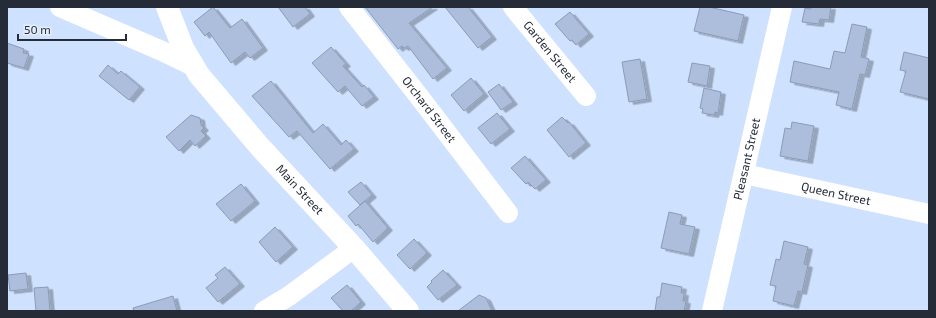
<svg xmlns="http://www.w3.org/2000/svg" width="936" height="318" font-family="'Exo 2',sans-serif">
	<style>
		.building { fill: #acbedb; stroke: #8a9bb7; filter: url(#shadow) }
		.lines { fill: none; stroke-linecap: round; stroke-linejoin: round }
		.minor { stroke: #fff; stroke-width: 20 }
		.major { stroke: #fff; stroke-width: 22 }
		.labels { text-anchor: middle; stroke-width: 3; stroke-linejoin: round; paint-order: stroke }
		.street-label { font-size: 12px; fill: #252c38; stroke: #e6eefa }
	</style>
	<defs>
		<filter id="shadow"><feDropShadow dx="4.5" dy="2.5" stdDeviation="0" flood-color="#0004"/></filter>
	</defs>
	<rect width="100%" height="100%" fill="#cee1ff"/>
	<path class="building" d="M213 7 230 28 242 19 263 48 250 58 245 52 231 63 209 32 205 36 194 22Z
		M278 7H305L310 14 293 27Z
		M365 7H433L409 23 447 68 433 79 408 46 404 48 402 46 398 49Z
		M445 7H468L492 37 478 48Z
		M700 7H709L744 15 738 41 694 31Z
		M811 7H831L829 20 820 19 819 24 802 22 805 8 811 9Z
		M570 12 589 34 576 45 572 40 570 41 555 24Z
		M852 24 867 27 861 57 869 59 865 75 860 74 852 109 836 105 839 92 790 82 794 61 830 69 834 51 845 53Z
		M7 43 24 49 23 53 29 54 24 68 7 63Z
		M331 47 346 64 343 66 362 87 364 85 374 97 362 106 345 86 338 92 312 63Z
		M904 52 929 58V99L900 92 906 71 900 70Z
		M640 59 647 99 629 102 622 62Z
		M692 63 710 66 707 86 688 82Z
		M108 65 118 74 121 71 140 87 129 100 99 76Z
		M471 78 484 94 464 111 451 95Z
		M271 81 313 133 323 124 341 145 346 140 354 149 330 169 297 131 289 137 252 96Z
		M499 84 513 102 501 110 488 92Z
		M704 88 721 92 718 113 715 112 714 115 702 113 703 109 700 108Z
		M497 113 510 129 491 144 478 128Z
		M191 115 200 118 201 125 204 128 201 131 206 136 195 146 190 140 179 151 166 137Z
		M562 117 568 123 569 122 586 143 569 157 547 130Z
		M792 122 814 126 808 161 780 156 785 128 791 129Z
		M525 156 546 180 535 189 528 182 526 184 511 168Z
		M361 182 372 195 360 205 348 192Z
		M241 184 255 201 231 221 216 204Z
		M365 201 388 228 373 242 358 224 356 226 348 216Z
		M669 212 682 215 680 224 695 227 689 254 661 248Z
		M275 227 293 247 276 262 259 242Z
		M414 239 427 253 410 269 397 255Z
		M784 241 808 247 804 264 808 265 802 292 798 291 794 306 773 301 776 286 770 285 776 259 780 260Z
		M225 267 240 284 218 302 206 288 218 278 215 275Z
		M443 270 457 285 438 300 427 287 432 282 431 281Z
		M26 273 28 289 10 291 8 275Z
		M662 283 682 287 681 293H684L683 301H686L684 311H655L657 297H660Z
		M347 285 361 302 351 311H343L331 298Z
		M48 287 50 311H36L34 288Z
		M479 295 486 298 492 311H458Z
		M173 296 177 311H134L133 308Z"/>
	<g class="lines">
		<g class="minor">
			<path d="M60 7 162 51 193 66"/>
			<path id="s1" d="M349 7 421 99 508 213"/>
			<path id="s2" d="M513 7 586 96"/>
			<path id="s3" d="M744 174 929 214"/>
			<path d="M264 311 289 296 354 248"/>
			<path id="s4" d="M712 311 782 7"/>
		</g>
		<path class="major" id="s5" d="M167 7 183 48 199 75 260 147 354 248 408 311"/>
	</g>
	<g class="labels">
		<g class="street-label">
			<text dy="4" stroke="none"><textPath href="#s2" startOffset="58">Garden Street</textPath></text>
			<text dy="4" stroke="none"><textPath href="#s1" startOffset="130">Orchard Street</textPath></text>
			<text dy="4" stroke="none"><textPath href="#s4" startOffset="156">Pleasant Street</textPath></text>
			<text dy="4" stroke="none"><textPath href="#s5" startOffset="228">Main Street</textPath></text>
			<text dy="4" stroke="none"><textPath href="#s3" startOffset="94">Queen Street</textPath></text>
		</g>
	</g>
	<rect width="936" height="318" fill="none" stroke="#252c38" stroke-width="16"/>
	<path d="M18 34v6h108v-6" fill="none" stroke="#252c38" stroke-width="2"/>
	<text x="24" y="34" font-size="12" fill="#252c38" stroke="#e6eefa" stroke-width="3" paint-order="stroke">50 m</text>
</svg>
